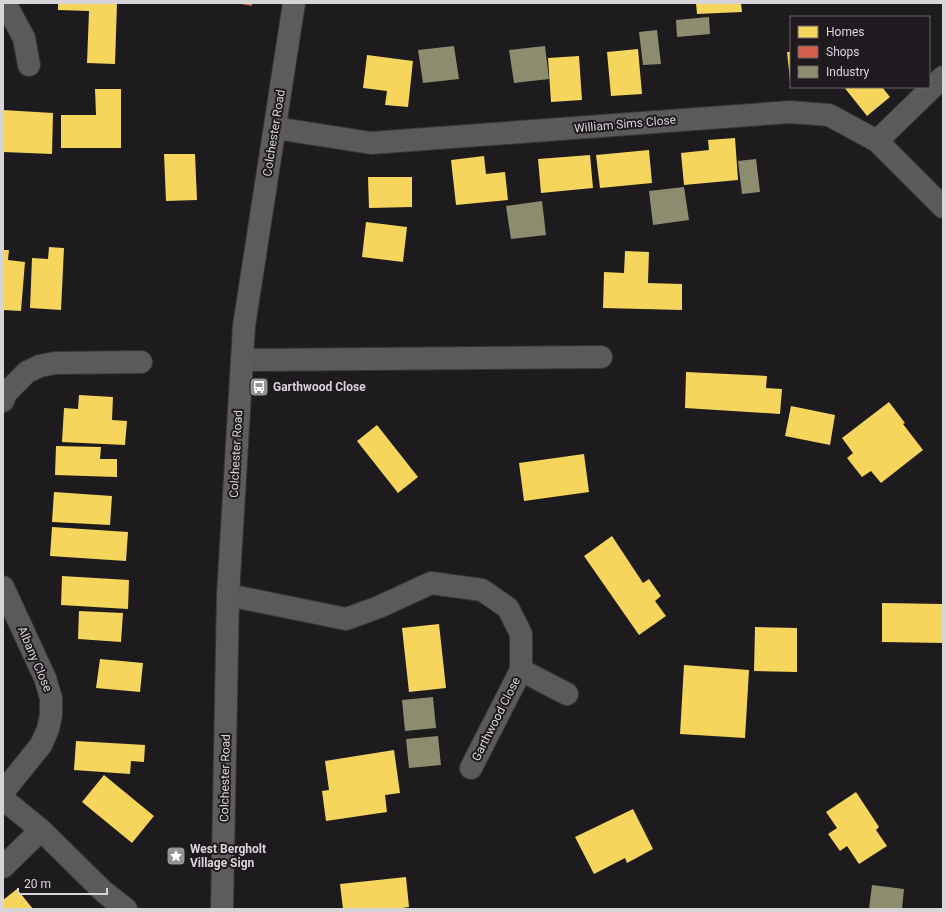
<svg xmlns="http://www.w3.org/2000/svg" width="946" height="912" font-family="Roboto,sans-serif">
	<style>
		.homes { fill: #f6d55c }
		.shops { fill: #d6604d }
		.industry { fill: #8c8c6e }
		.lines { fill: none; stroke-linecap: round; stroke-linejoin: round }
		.minor-casing { stroke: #373637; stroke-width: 24 }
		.major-casing { stroke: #373637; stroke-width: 24 }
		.minor { stroke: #5b5a5b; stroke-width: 22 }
		.major { stroke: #5d5b5c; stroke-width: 22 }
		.labels { text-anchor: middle; stroke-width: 4; stroke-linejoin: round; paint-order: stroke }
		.street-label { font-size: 12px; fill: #d8d5d8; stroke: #1f1a1f }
		.poi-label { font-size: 12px; font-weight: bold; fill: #d8d5d8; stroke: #1f1a1f; text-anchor: start }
	</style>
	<rect width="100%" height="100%" fill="#1e1b1e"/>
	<path class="homes" d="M58 3H117L115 64 87 63 89 11 58 10Z
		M696 3H741L742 12 697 14Z
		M638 49 642 94 611 96 607 52Z
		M787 52H791V80H790Z
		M367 55 413 61 408 107 385 105 387 91 363 88Z
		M579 56 582 100 551 102 548 58Z
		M844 87H882L890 97 867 116Z
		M95 89H121V148H61V115H96Z
		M3 110 53 113 52 154 3 152Z
		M735 138 738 180 684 185 681 153 709 150 708 140Z
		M649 150 652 183 600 188 596 155Z
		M164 154H195L197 200 166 201Z
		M590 155 593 188 541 193 538 159Z
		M484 156 486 174 505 172 508 200 456 205 451 160Z
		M368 177H412V207L369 208Z
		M366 222 407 227 403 262 362 257Z
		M49 247 64 248 61 310 30 308 32 258 48 259Z
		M3 250H9L8 260 25 262 21 311 3 310Z
		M625 251 649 252 648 283 682 284V310L603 308 604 272 624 273Z
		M686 372 767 376 766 388 782 389 780 414 685 408Z
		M79 395 113 397 112 420 127 421 125 445 62 442 64 408 78 409Z
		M889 402 905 423 903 424 923 450 881 483 871 471 862 477 847 458 853 453 842 438Z
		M791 406 835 415 830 445 785 436Z
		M377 425 418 477 398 493 357 441Z
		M56 446 101 447 100 459H117V477L55 475Z
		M584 454 589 492 524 501 519 463Z
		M54 492 112 496 110 525 52 522Z
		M52 527 128 532 126 561 50 556Z
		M612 536 643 583 649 579 661 596 655 601 666 616 639 635 584 556Z
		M62 576 129 580 128 609 61 605Z
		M882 603 943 604V643L882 642Z
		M79 611 123 613 121 642 78 639Z
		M439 624 446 688 409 692 402 628Z
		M755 627 797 628V672L754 671Z
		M100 659 143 663 140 692 96 688Z
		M684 665 749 670 745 738 680 734Z
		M76 741 145 745 144 762 131 761 130 774 74 770Z
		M394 750 400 793 385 795 387 812 326 821 322 791 329 790 325 761Z
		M104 775 154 816 132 843 82 802Z
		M856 792 879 827 876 830 887 846 859 864 847 846 840 851 828 834 837 828 826 812Z
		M633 809 653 849 627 863 625 858 594 874 575 837Z
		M406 877 409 907 396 909H343L340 884Z
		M17 889 33 909H3V900Z"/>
	<path class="shops" d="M236 3H252V6Z"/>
	<path class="industry" d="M709 17 710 34 677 37 676 20Z
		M657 30 661 64 643 65 639 32Z
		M454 46 459 79 423 83 418 50Z
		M545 46 549 79 514 83 509 50Z
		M756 159 760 192 742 194 738 161Z
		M684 187 689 220 653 225 649 191Z
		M542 201 546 235 511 239 506 206Z
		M433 697 436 728 405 731 402 700Z
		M438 736 441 765 409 768 406 739Z
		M872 885 904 889 902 909H869Z"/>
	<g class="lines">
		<defs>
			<path id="minor" d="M5 3 24 38 29 65
				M275 128 371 143 790 112 829 115 877 141 943 207
				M877 141 943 77
				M242 360 601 357
				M3 401 6 393 27 372 40 366 55 363 141 362
				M3 587 45 678 51 698V715L48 729 41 745 3 792
				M228 595 346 619 379 607 431 583 482 590 508 608 521 634V670L471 768
				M521 670 567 694
				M3 799 41 830 104 892 126 909
				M3 867 41 830"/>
			<path id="major" d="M222 909 228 595 242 360 244 326 294 3"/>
		</defs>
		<use href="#minor" class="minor-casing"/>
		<use href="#major" class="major-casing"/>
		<use href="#minor" class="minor"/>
		<use href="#major" class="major"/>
	</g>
	<defs>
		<symbol id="bus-square" viewBox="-11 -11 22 22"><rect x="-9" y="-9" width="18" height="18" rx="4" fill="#979497" stroke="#1f1a1f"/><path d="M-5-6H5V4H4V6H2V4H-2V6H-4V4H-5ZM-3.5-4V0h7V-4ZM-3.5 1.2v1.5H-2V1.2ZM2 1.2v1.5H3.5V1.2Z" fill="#fff"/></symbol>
		<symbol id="sight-square" viewBox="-11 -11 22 22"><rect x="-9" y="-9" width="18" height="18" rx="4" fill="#979497" stroke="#1f1a1f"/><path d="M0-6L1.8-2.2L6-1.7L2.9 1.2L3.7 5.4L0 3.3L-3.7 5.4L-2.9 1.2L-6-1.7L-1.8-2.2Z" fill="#fff"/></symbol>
	</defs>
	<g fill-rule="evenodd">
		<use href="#bus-square" x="248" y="376" width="22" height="22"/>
		<use href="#sight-square" x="165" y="845" width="22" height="22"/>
	</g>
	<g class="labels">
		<g class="street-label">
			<text transform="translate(625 124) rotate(-5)" y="4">William Sims Close</text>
			<text transform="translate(274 133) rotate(-81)" y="4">Colchester Road</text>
			<text transform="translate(236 454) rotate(-87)" y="4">Colchester Road</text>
			<text transform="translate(35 659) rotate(67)" y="4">Albany Close</text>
			<text transform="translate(496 719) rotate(-63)" y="4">Garthwood Close</text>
			<text transform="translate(225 778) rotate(-89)" y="4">Colchester Road</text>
		</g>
		<g class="poi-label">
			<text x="273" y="391">Garthwood Close</text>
			<text x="190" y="853">West Bergholt<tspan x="190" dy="14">Village Sign</tspan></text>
		</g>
	</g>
	<rect width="946" height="912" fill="none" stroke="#d8d5d8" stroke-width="8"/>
	<rect x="790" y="16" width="140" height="72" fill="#1f1a1f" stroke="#696569"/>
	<rect x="798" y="26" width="20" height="12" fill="#f6d55c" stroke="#696569"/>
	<text x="826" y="36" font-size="12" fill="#d8d5d8">Homes</text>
	<rect x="798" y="46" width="20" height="12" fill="#d6604d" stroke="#696569"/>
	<text x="826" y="56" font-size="12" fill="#d8d5d8">Shops</text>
	<rect x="798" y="66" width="20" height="12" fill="#8c8c6e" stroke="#696569"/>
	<text x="826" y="76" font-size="12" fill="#d8d5d8">Industry</text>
	<path d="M18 888v6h89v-6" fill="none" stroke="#d8d5d8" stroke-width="2"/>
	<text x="24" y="888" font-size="12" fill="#d8d5d8" stroke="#1f1a1f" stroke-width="3" paint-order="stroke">20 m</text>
</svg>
